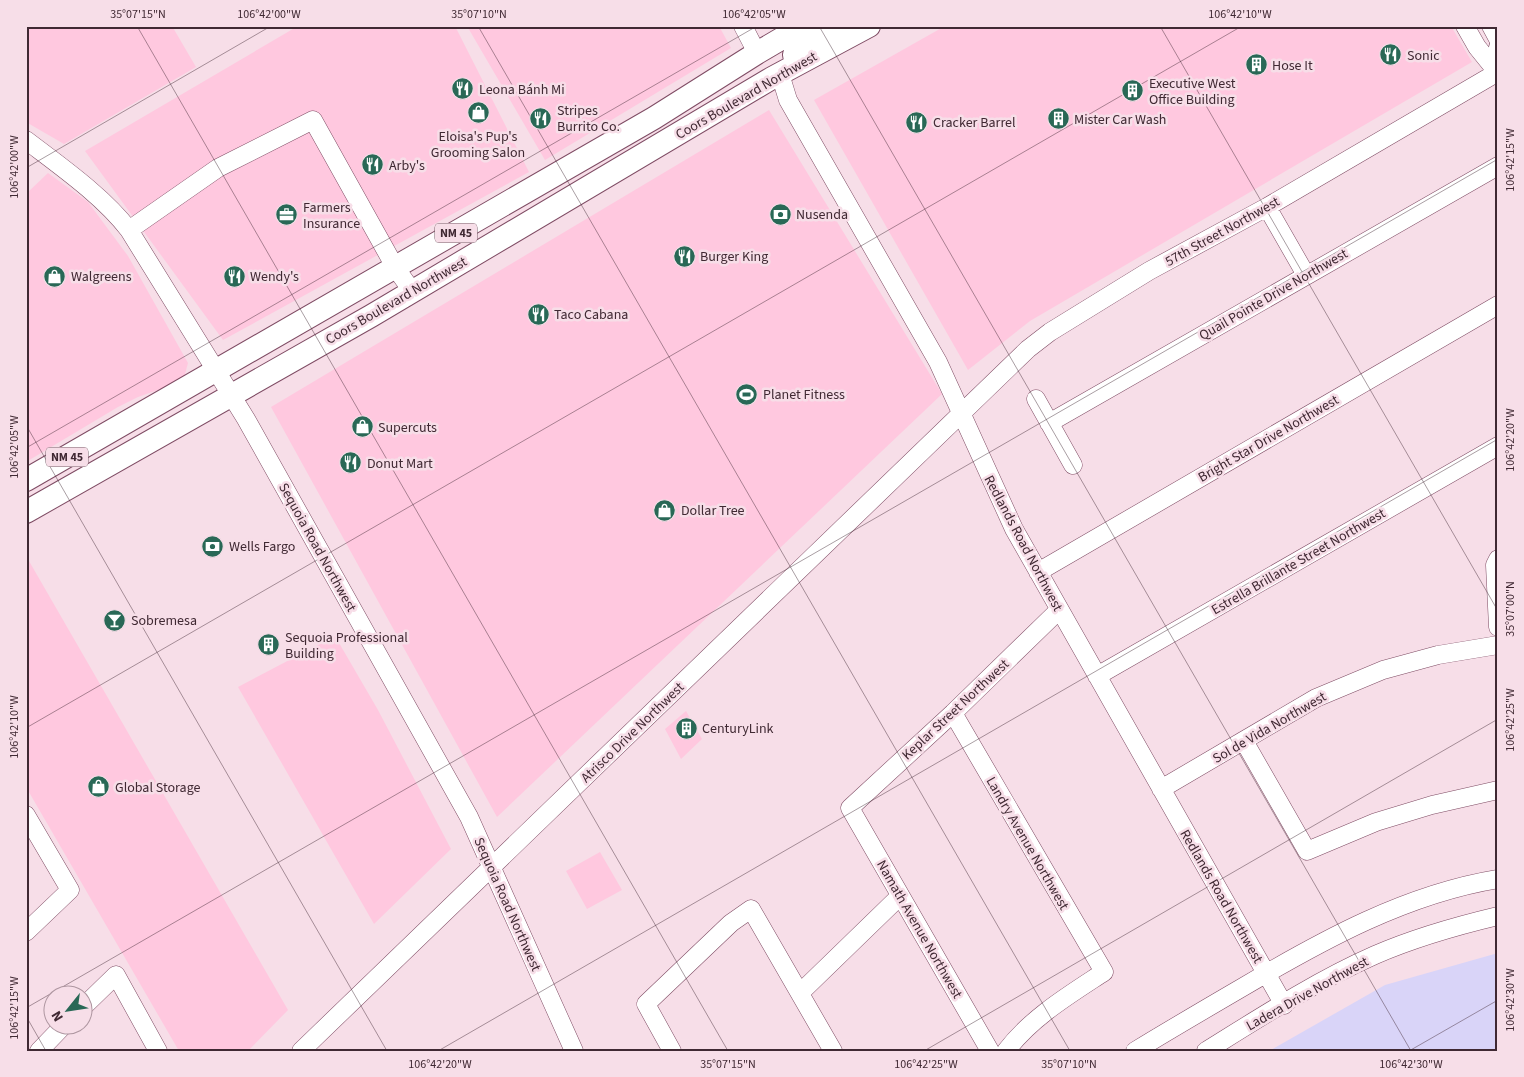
<svg xmlns="http://www.w3.org/2000/svg" width="1524" height="1077" font-family="'Source Sans 3',sans-serif">
	<style>
		.built { fill: #ffc8df }
		.green { fill: #d9d4f8 }
		.lines { fill: none; stroke-linecap: round; stroke-linejoin: round }
		.minor-casing { stroke: #7f4c64; stroke-width: 19 }
		.major-casing { stroke: #7f4c64; stroke-width: 24 }
		.minor { stroke: #fff; stroke-width: 18 }
		.major { stroke: #fff; stroke-width: 22 }
		.ticks { fill: none; stroke: #402933; stroke-width: 1; stroke-opacity: 0.45 }
		.labels { text-anchor: middle; stroke-width: 5; stroke-linejoin: round; paint-order: stroke }
		.shield { fill: #f7dee8; stroke: #775f69; stroke-width: 1 }
		.shield-label { font-size: 12px; font-weight: bold; fill: #402933 }
		.poi-label { font-size: 14px; fill: #402933; stroke: #f7dee8; text-anchor: start }
		.street-label { font-size: 14px; fill: #402933; stroke: #f7dee8 }
		.neatline { fill: none; stroke: #402933; stroke-width: 2 }
		.ticks-label { font-size: 12px; text-anchor: middle; fill: #402933 }
	</style>
	<rect width="100%" height="100%" fill="#f7dee8"/>
	<path class="built" d="M26 26H172L196 67 64 144 26 122Z
		M298 26H455L529 172 223 340 85 151Z
		M467 26H719L731 48 545 160Z
		M945 26H1451L1472 62 1030 321 968 370 814 100Z
		M769 110 942 394 497 817 271 407Z
		M48 173 88 202 128 256 188 363 184 378 169 386 138 397 118 407 26 462V194Z
		M29 561 288 1010 248 1051H179L26 787V563Z
		M335 636 378 710 451 849 374 924 238 687Z
		M686 711 702 739 681 759 665 729Z
		M600 852 622 890 587 909 566 871Z"/>
	<path class="green" d="M1498 953V1051H1269L1385 985Z"/>
	<g class="lines">
		<defs>
			<path id="minor" d="M743 26 757 53
				M1465 26 1477 47 1498 73
				M1491 26 1498 39
				M1497 72 1498 47
				M780 74 788 100 938 362 1014 529 1284 1005
				M26 140C60 166 103 196 129 230L246 419 469 817 574 1051
				M1267 207 1306 275
				M129 230 218 168 313 120 395 267 412 291
				M1036 399 1073 465
				M1049 423 1498 166
				M1498 559 1495 565 1498 627
				M1038 572 1498 305
				M1097 676 1498 446
				M953 713 1104 972C1069 995 1032 1017 1006 1051
				M1244 741 1307 851 1376 822 1432 805 1498 790
				M1161 789 1316 698 1383 670 1438 655 1498 645
				M26 815 70 890 26 932
				M800 993 900 896
				M82 1008 116 975 158 1051
				M39 1051 65 1024
				M301 1051 1028 349 1050 332 1149 271 1267 207 1498 72
				M672 1051 646 1004 731 923 751 909 833 1051
				M990 1051 850 808 953 713 1059 610
				M1135 1051C1171 1029 1207 1008 1243 987 1323 940 1406 894 1498 879
				M1206 1051C1259 1018 1318 980 1375 955 1414 938 1456 926 1498 916"/>
			<path id="major" d="M794 55 831 26
				M26 480 654 118 757 53 803 26
				M26 512 371 316 772 78 869 26"/>
		</defs>
		<use href="#minor" class="minor-casing"/>
		<use href="#major" class="major-casing"/>
		<use href="#minor" class="minor"/>
		<use href="#major" class="major"/>
	</g>
	<path class="ticks" d="M137 26 728 1051M478 26 1070 1051M819 26 1411 1051M1160 26 1498 611M26 168 271 26M26 425 387 1051M26 448 757 26M26 728 1242 26M26 1008 1498 159M26 1016 46 1051M438 1051 1498 439M924 1051 1498 719M1409 1051 1498 1000"/>
	<defs>
		<symbol id="restaurant-disc" viewBox="-11 -11 22 22"><circle r="9.5" fill="#296856" stroke="#f7dee8"/><path d="M-5-6h1v4h1v-4h1v4h1v-4h1v5L-1.5 .5V6h-2V.5L-5-1ZM5-6V6H3V1.5H1.5Q1.5-4 5-6Z" fill="#fff"/></symbol>
		<symbol id="building-disc" viewBox="-11 -11 22 22"><circle r="9.5" fill="#296856" stroke="#f7dee8"/><path d="M-4-6H4V6H1V3H-1V6H-4ZM-2.5-4.3h1.7v1.8h-1.7ZM.8-4.3h1.7v1.8H.8ZM-2.5-1h1.7V.8h-1.7ZM.8-1h1.7V.8H.8Z" fill="#fff"/></symbol>
		<symbol id="shop-disc" viewBox="-11 -11 22 22"><circle r="9.5" fill="#296856" stroke="#f7dee8"/><path d="M-5-2.5h2.3a2.7 3.5 0 0 1 5.4 0H5L5.5 6h-11ZM-1.5-2.5h3a1.5 2.3 0 0 0-3 0Z" fill="#fff"/></symbol>
		<symbol id="bank-disc" viewBox="-11 -11 22 22"><circle r="9.5" fill="#296856" stroke="#f7dee8"/><path d="M-6-4H6V4H-6ZM0-2.3a2.3 2.3 0 1 0 0 4.6a2.3 2.3 0 1 0 0-4.6Z" fill="#fff"/></symbol>
		<symbol id="office-disc" viewBox="-11 -11 22 22"><circle r="9.5" fill="#296856" stroke="#f7dee8"/><path d="M-6-3h4V-5.5h4V-3h4V5H-6ZM-1-4.5V-3h2v-1.5ZM-6 0V1H6V0Z" fill="#fff"/></symbol>
		<symbol id="stadium-disc" viewBox="-11 -11 22 22"><circle r="9.5" fill="#296856" stroke="#f7dee8"/><path d="M0-5a6.5 5 0 1 0 0 10a6.5 5 0 1 0 0-10ZM-3.5-1.8h7v3.6h-7Z" fill="#fff"/></symbol>
		<symbol id="bar-disc" viewBox="-11 -11 22 22"><circle r="9.5" fill="#296856" stroke="#f7dee8"/><path d="M-6-5H6L.8 .8V4.5H3.5V6h-7V4.5H-.8V.8Z" fill="#fff"/></symbol>
	</defs>
	<g fill-rule="evenodd">
		<use href="#restaurant-disc" x="1378" y="42" width="25" height="25"/>
		<use href="#building-disc" x="1244" y="52" width="25" height="25"/>
		<use href="#restaurant-disc" x="450" y="76" width="25" height="25"/>
		<use href="#building-disc" x="1120" y="78" width="25" height="25"/>
		<use href="#shop-disc" x="466" y="100" width="25" height="25"/>
		<use href="#restaurant-disc" x="528" y="106" width="25" height="25"/>
		<use href="#building-disc" x="1046" y="106" width="25" height="25"/>
		<use href="#restaurant-disc" x="904" y="110" width="25" height="25"/>
		<use href="#restaurant-disc" x="360" y="152" width="25" height="25"/>
		<use href="#bank-disc" x="768" y="202" width="25" height="25"/>
		<use href="#office-disc" x="274" y="202" width="25" height="25"/>
		<use href="#restaurant-disc" x="672" y="244" width="25" height="25"/>
		<use href="#shop-disc" x="42" y="264" width="25" height="25"/>
		<use href="#restaurant-disc" x="222" y="264" width="25" height="25"/>
		<use href="#restaurant-disc" x="526" y="302" width="25" height="25"/>
		<use href="#stadium-disc" x="734" y="382" width="25" height="25"/>
		<use href="#shop-disc" x="350" y="414" width="25" height="25"/>
		<use href="#restaurant-disc" x="338" y="450" width="25" height="25"/>
		<use href="#shop-disc" x="652" y="498" width="25" height="25"/>
		<use href="#bank-disc" x="200" y="534" width="25" height="25"/>
		<use href="#bar-disc" x="102" y="608" width="25" height="25"/>
		<use href="#building-disc" x="256" y="632" width="25" height="25"/>
		<use href="#building-disc" x="674" y="716" width="25" height="25"/>
		<use href="#shop-disc" x="86" y="774" width="25" height="25"/>
	</g>
	<g class="labels">
		<g class="shield">
			<rect x="435" y="223.5" width="42" height="19" rx="4"/>
			<rect x="46" y="447.5" width="42" height="19" rx="4"/>
		</g>
		<g class="shield-label">
			<text x="456" y="237">NM 45</text>
			<text x="67" y="461">NM 45</text>
		</g>
		<g class="poi-label">
			<text x="1407" y="60">Sonic</text>
			<text x="1272" y="70">Hose It</text>
			<text x="1149" y="88">Executive West<tspan x="1149" dy="16">Office Building</tspan></text>
			<text x="479" y="94">Leona Bánh Mi</text>
			<text x="557" y="115">Stripes<tspan x="557" dy="16">Burrito Co.</tspan></text>
			<text x="1074" y="124">Mister Car Wash</text>
			<text x="933" y="127">Cracker Barrel</text>
			<text x="478" y="141" text-anchor="middle">Eloisa's Pup's<tspan x="478" dy="16">Grooming Salon</tspan></text>
			<text x="389" y="170">Arby's</text>
			<text x="303" y="212">Farmers<tspan x="303" dy="16">Insurance</tspan></text>
			<text x="796" y="219">Nusenda</text>
			<text x="700" y="261">Burger King</text>
			<text x="71" y="281">Walgreens</text>
			<text x="250" y="281">Wendy's</text>
			<text x="554" y="319">Taco Cabana</text>
			<text x="763" y="399">Planet Fitness</text>
			<text x="378" y="432">Supercuts</text>
			<text x="367" y="468">Donut Mart</text>
			<text x="681" y="515">Dollar Tree</text>
			<text x="229" y="551">Wells Fargo</text>
			<text x="131" y="625">Sobremesa</text>
			<text x="285" y="642">Sequoia Professional<tspan x="285" dy="16">Building</tspan></text>
			<text x="702" y="733">CenturyLink</text>
			<text x="115" y="792">Global Storage</text>
		</g>
		<g class="street-label">
			<text transform="translate(746 95) rotate(-30)" y="5">Coors Boulevard Northwest</text>
			<text transform="translate(1222 231) rotate(-29)" y="5">57th Street Northwest</text>
			<text transform="translate(1273 294) rotate(-30)" y="5">Quail Pointe Drive Northwest</text>
			<text transform="translate(396 300) rotate(-30)" y="5">Coors Boulevard Northwest</text>
			<text transform="translate(1268 438) rotate(-30)" y="5">Bright Star Drive Northwest</text>
			<text transform="translate(1024 543) rotate(62)" y="5">Redlands Road Northwest</text>
			<text transform="translate(318 547) rotate(61)" y="5">Sequoia Road Northwest</text>
			<text transform="translate(1298 561) rotate(-30)" y="5">Estrella Brillante Street Northwest</text>
			<text transform="translate(955 709) rotate(-43)" y="5">Keplar Street Northwest</text>
			<text transform="translate(1269 727) rotate(-30)" y="5">Sol de Vida Northwest</text>
			<text transform="translate(632 732) rotate(-44)" y="5">Atrisco Drive Northwest</text>
			<text transform="translate(1028 843) rotate(60)" y="5">Landry Avenue Northwest</text>
			<text transform="translate(1222 896) rotate(60)" y="5">Redlands Road Northwest</text>
			<text transform="translate(508 904) rotate(66)" y="5">Sequoia Road Northwest</text>
			<text transform="translate(920 929) rotate(60)" y="5">Namath Avenue Northwest</text>
			<text transform="translate(1307 993) rotate(-29)" y="5">Ladera Drive Northwest</text>
		</g>
	</g>
	<rect width="1524" height="1077" fill="none" stroke="#f7dee8" stroke-width="55"/>
	<g transform="translate(68 1010) rotate(240)"><circle r="24" fill="#f7dee8" stroke="#ae96a0"/>
	<path d="M0-4L9 19L0 12L-9 19Z" fill="#296856"/>
	<text y="-8" font-size="14" font-weight="bold" text-anchor="middle" fill="#402933">N</text>
	</g>
	<rect x="28" y="28" width="1468" height="1022" class="neatline"/>
	<g class="ticks-label">
		<text x="138" y="18">35°07'15"N</text>
		<text x="269" y="18">106°42'00"W</text>
		<text x="479" y="18">35°07'10"N</text>
		<text x="754" y="18">106°42'05"W</text>
		<text x="1240" y="18">106°42'10"W</text>
		<text transform="translate(1510 160) rotate(-90)" y="4">106°42'15"W</text>
		<text transform="translate(14 167) rotate(-90)" y="4">106°42'00"W</text>
		<text transform="translate(1510 440) rotate(-90)" y="4">106°42'20"W</text>
		<text transform="translate(14 447) rotate(-90)" y="4">106°42'05"W</text>
		<text transform="translate(1510 609) rotate(-90)" y="4">35°07'00"N</text>
		<text transform="translate(1510 720) rotate(-90)" y="4">106°42'25"W</text>
		<text transform="translate(14 727) rotate(-90)" y="4">106°42'10"W</text>
		<text transform="translate(1510 1000) rotate(-90)" y="4">106°42'30"W</text>
		<text transform="translate(14 1008) rotate(-90)" y="4">106°42'15"W</text>
		<text x="440" y="1068">106°42'20"W</text>
		<text x="728" y="1068">35°07'15"N</text>
		<text x="926" y="1068">106°42'25"W</text>
		<text x="1069" y="1068">35°07'10"N</text>
		<text x="1411" y="1068">106°42'30"W</text>
	</g>
</svg>
